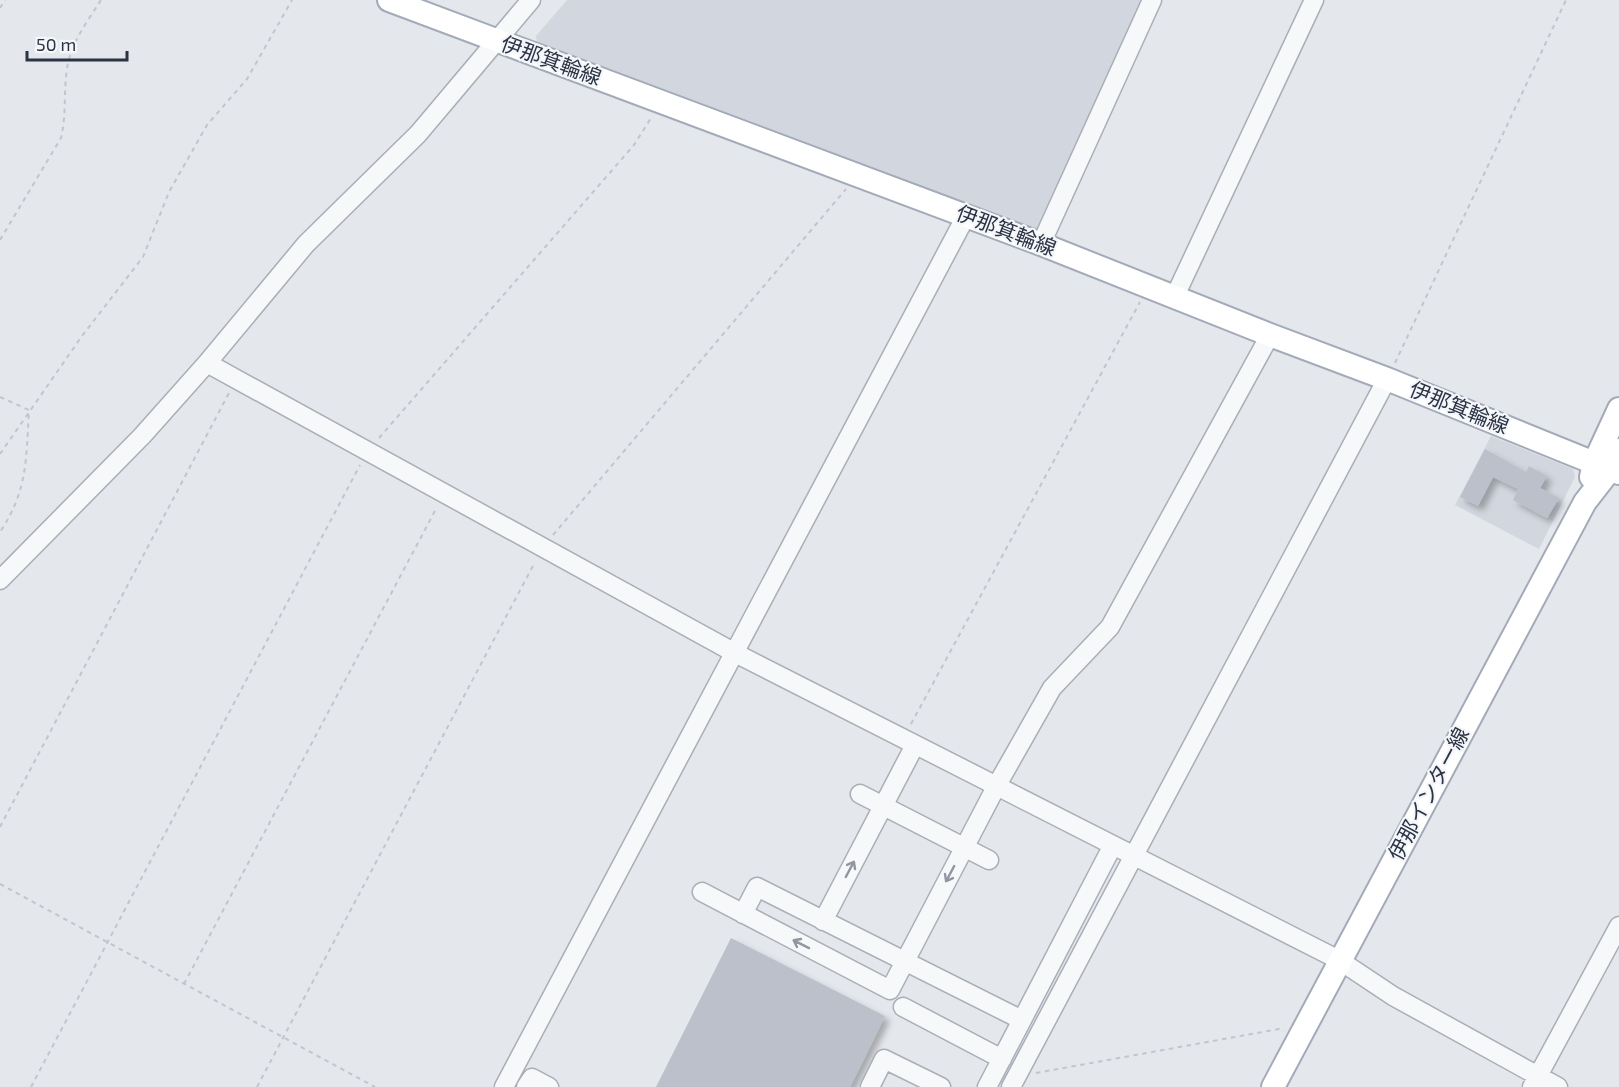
<svg xmlns="http://www.w3.org/2000/svg" width="1619" height="1087" font-family="'Exo 2','Noto Sans JP',sans-serif">
	<style>
		.built { fill: #d2d6de }
		.building { fill: #bbc0ca; filter: url(#shadow) }
		.lines { fill: none; stroke-linecap: round; stroke-linejoin: round }
		.minor-casing { stroke: #a9aeb7; stroke-width: 21 }
		.major-casing { stroke: #a3abb8; stroke-width: 26 }
		.path { stroke: #c2c5cb; stroke-width: 2; stroke-dasharray: 4.5 4.5; stroke-linecap: butt }
		.minor { stroke: #f7f8fa; stroke-width: 18 }
		.major { stroke: #fff; stroke-width: 22 }
		.oneway { stroke: #9196a0 }
		.labels { text-anchor: middle; stroke-width: 4.5; stroke-linejoin: round; paint-order: stroke }
		.street-label { font-size: 21px; fill: #2b3445; stroke: #f4f6f9 }
	</style>
	<defs>
		<filter id="shadow"><feDropShadow dx="5" dy="5" stdDeviation="3" flood-color="#0004"/></filter>
	</defs>
	<rect width="100%" height="100%" fill="#e4e7ec"/>
	<path class="built" d="M567 0H1152L1045 235 537 43 536 36Z
		M1491 436 1573 469 1575 477 1539 549 1455 505Z"/>
	<path class="building" d="M1485 449 1526 472 1529 466 1547 476 1540 488 1559 498 1547 518 1513 500 1518 489 1493 477 1478 506 1460 497Z
		M731 938 885 1016 850 1087H656Z"/>
	<g class="lines">
		<defs>
			<path id="minor" d="M1041 244 1152 0
				M1175 296 1314 0
				M207 363 735 653 1339 960 1393 996 1558 1087
				M0 580 142 436 207 363 306 244 418 134 531 0
				M860 794 989 860
				M702 892 890 990 997 785 1052 688 1110 627 1270 335
				M743 914 757 887 1022 1020 1113 845
				M823 921 915 745
				M903 1007 1002 1059
				M504 1087 966 216
				M526 1087 532 1078 549 1087
				M870 1087 884 1059 941 1087
				M987 1087 1022 1020
				M1011 1087 1387 379
				M1532 1087 1619 926"/>
			<path id="major" d="M389 0 1041 244 1270 335 1387 379 1619 473
				M1591 477 1594 463 1619 409
				M1273 1087 1585 502 1610 470 1619 450"/>
		</defs>
		<use href="#minor" class="minor-casing"/>
		<use href="#major" class="major-casing"/>
		<path class="path" d="M0 8 5 0
			M0 240 61 138C67 113 63 87 68 63 73 40 89 19 101 0
			M1395 363 1566 0
			M0 397 29 410C26 459 28 490 0 532
			M379 438 634 145 651 118
			M0 454 82 336 143 257 169 192 207 125 247 79 292 0
			M553 535 846 189
			M911 724 1140 302
			M0 827 229 393
			M0 884 375 1087
			M184 984 437 507
			M1036 1073 1279 1029 1284 1031
			M31 1087 360 465
			M257 1087 535 562"/>
		<use href="#minor" class="minor"/>
		<use href="#major" class="major"/>
	</g>
	<defs><path id="oneway-shaft" d="M-6 0H5M1.5-3L5.5 0L1.5 3" fill="none" stroke-width="1.6" stroke-linecap="round" stroke-linejoin="round" transform="scale(1.5)"/></defs>
	<g class="oneway">
		<use href="#oneway-shaft" transform="translate(850 869) rotate(-62)"/>
		<use href="#oneway-shaft" transform="translate(950 874) rotate(118)"/>
		<use href="#oneway-shaft" transform="translate(801 944) rotate(-153)"/>
	</g>
	<g class="labels">
		<g class="street-label">
			<text transform="translate(551 61) rotate(20)" y="7">伊那箕輪線</text>
			<text transform="translate(1006 231) rotate(21)" y="7">伊那箕輪線</text>
			<text transform="translate(1459 408) rotate(22)" y="7">伊那箕輪線</text>
			<text transform="translate(1429 794) rotate(-62)" y="7">伊那インター線</text>
		</g>
	</g>
	<path d="M27 51v9h100v-9" fill="none" stroke="#2b3445" stroke-width="3"/>
	<text x="36" y="51" font-size="18" fill="#2b3445" stroke="#f4f6f9" stroke-width="4.5" paint-order="stroke">50 m</text>
</svg>
